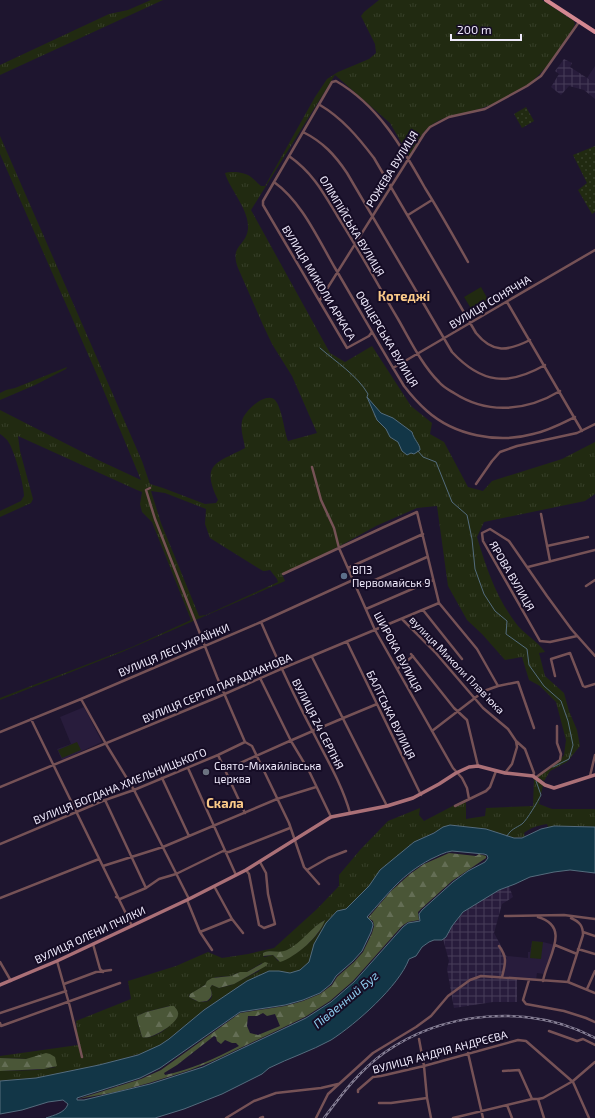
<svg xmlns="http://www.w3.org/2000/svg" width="595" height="1118" font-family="'Exo 2',sans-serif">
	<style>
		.built { fill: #281c3c }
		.industrial { fill: url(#industrial-grid) }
		.grass { fill: url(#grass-tufts); fill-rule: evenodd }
		.forest { fill: url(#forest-firs); fill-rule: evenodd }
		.park { fill: url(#park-dots) }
		.garden { fill: #212a11 }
		.water { fill: #123647; stroke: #546c7d; fill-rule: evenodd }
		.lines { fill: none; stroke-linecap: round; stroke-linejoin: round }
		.stream { stroke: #546c7d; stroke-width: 1 }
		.street { stroke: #765256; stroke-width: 2.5 }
		.secondary { stroke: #ab7077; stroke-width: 3.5 }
		.primary { stroke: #d48891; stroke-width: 4 }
		.rail-casing { stroke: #867f95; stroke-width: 2.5 }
		.rail { stroke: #150c25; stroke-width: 1; stroke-dasharray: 3; stroke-linecap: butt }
		.service-dot { fill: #5c6f8a; stroke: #150c25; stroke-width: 1.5 }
		.worship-dot { fill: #6b7280; stroke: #150c25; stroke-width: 1.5 }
		.labels { text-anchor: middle; stroke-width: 4; stroke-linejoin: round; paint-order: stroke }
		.street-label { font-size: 11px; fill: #efeafc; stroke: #150c25 }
		.poi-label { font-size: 11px; fill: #efeafc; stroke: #150c25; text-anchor: start }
		.water-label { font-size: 12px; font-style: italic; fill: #8ecff0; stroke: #150c25 }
		.quarter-label { font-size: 13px; font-weight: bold; fill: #fbca88; stroke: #150c25 }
	</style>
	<defs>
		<pattern id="industrial-grid" width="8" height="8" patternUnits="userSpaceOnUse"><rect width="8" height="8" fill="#281c3c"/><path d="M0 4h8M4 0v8" fill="none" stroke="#483d59"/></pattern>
		<pattern id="grass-tufts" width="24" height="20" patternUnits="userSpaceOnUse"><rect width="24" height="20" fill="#212a11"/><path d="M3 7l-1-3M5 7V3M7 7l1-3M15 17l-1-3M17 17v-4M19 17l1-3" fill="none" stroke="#373f29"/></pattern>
		<pattern id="forest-firs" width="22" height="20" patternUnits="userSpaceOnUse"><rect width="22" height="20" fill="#4a5637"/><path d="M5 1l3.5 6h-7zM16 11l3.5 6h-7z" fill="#646e55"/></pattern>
		<pattern id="park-dots" width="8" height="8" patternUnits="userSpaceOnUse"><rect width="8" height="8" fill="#212a11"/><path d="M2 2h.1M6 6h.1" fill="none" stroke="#373f29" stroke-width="1.8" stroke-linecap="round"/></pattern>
	</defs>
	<rect width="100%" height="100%" fill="#1e152f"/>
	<path class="built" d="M595 66V83L587 78Z
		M84 707 102 742 62 760 57 749 71 744 60 717Z
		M532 941 543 942 555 945 544 974 537 973 536 981 503 976 507 956 528 958V952H530Z"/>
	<path class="industrial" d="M564 59 572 63 570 67 595 83V99L584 90 569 86 561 95 551 87 559 74 555 71Z
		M509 886 513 897 502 904 494 933 507 957 503 976 517 979V1002H493L454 1008 447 969 449 961 443 939 447 936 453 924 466 910 495 892Z"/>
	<path class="grass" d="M151 0H163L0 75V65L109 14 128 10Z
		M379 0H542L574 21 575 24 572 30C557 51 545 74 523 88 508 98 490 106 473 111 457 115 441 116 428 128 420 135 415 146 409 156L390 123 335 75 251 210 330 353 345 362 372 346 411 406 432 423 430 434 444 442 468 487 483 491 492 481 562 459 595 442V494L585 501 484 522 477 537C486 567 496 597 515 622 523 634 537 640 545 652L539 653 545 676 564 693 569 711 577 730 580 746 567 762 550 771 544 781 536 776 559 761 564 755 566 740 556 702 540 686 529 680 522 657 505 660 482 634 467 620 448 586 437 506 417 508 376 526 338 547 282 574 285 581 122 652 0 700V698L132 647 191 620 152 522 142 512 140 504 142 492 137 490 18 436 20 451 33 499 31 503 0 517V511L21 501 24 496C24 485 15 453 9 443 7 439 4 437 0 434V410L96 459 141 480 98 377 0 154V136L142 461 150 484 163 488 205 504 216 503 218 500C200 463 217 463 245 448 244 439 240 431 242 421 244 411 266 391 275 400 282 408 284 430 288 441L317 433 292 376 272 344 263 325 238 268C229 245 247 246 248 228 249 209 230 190 225 173 232 171 245 172 251 177 255 180 257 183 261 186H265L315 97 327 79 338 72 369 59 376 53 375 44 361 16 364 12ZM151 491 165 493 206 509 205 524 210 538 263 571H265L270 570 277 579 278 582 206 615 199 616 161 523Z
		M67 367 66 369 35 385 0 400V393L6 390 15 388Z
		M534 778 543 785 539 804 552 809H595V827L571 826 548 827 547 824C539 825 530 828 524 833L525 837 514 838 486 829 450 825 414 842 380 870 369 886 346 909 337 911 326 923 314 944 309 962 300 970 290 973 269 971 247 981 204 1010 169 1039 160 1045 143 1053 100 1065 36 1078 0 1081V1071L37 1070 56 1067 29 1059 0 1058V1056L78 1045 76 1021 131 999 128 981 176 966 208 952 222 958 248 954 274 948 317 909 339 886V875L360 850 388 821 420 808 419 815 424 821 466 799V819L485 816 486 808 533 806ZM324 920C325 933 291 961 278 961L273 955 264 957 263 953C272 949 277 954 284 952 300 946 311 930 324 920ZM262 963 259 971 231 985 219 988 212 985 210 988C218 1004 200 1005 189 997V995L205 985 208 981 216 977 231 976 240 972H247ZM169 1006 178 1012 177 1018C169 1027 155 1040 142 1037L137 1019V1016L146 1012Z"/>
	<path class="forest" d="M449 853 476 856 479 854 486 856V858L452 881 421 909 418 912 419 920 408 922 402 926 353 981 330 1001 305 1017 213 1061 190 1070 149 1083 116 1092 78 1099 141 1079 161 1070 240 1013 285 1006 303 1001 320 994 332 985 337 977 354 962 363 952 372 933 374 926 373 921 368 918 391 891 410 874 424 864ZM263 1013 267 1016 275 1014 280 1026 258 1035 250 1033 247 1026 248 1016H257ZM214 1036 216 1037 217 1041 221 1044 225 1040 232 1043H236L239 1046C216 1058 190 1070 165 1075L164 1073 177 1065Z
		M325 920C320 936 296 957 280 962L273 955 263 956V953C271 949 279 954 287 950 302 943 311 927 325 920Z
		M265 962 268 963 266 966 234 984 219 988 212 985 210 988C213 994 212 997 207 1001L199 1002 189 997 190 994 205 985 207 981 212 978 231 976 240 972H247Z
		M170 1006H174C176 1009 179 1011 178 1015 178 1023 150 1041 142 1037L137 1019V1016L146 1012Z
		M46 1053 50 1054 55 1057 57 1066 44 1069 0 1071V1058L26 1059Z"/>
	<path class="park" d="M526 107 534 121 522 128 514 114Z
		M595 146V212L592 214 578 190 587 183 573 155Z"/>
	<path class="garden" d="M481 287 491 305 475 315 464 297Z
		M77 742 81 750 62 758 58 750Z
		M532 941 543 942 541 959 530 958Z"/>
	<path class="water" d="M367 397 381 413 393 418 412 432C414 440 420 444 420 450L414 454 411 453 407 455 402 451 398 442 390 437 386 429 377 420Z
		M450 825 486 829 514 838H522L541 829 554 826 595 827V873L570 870 554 872 530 877 515 884 499 890 463 912 452 926 446 937 442 940H434L429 942 422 947 416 956 409 959C399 986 356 1024 331 1040 311 1051 289 1058 269 1068L262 1074 222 1094 184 1109 155 1118H46C54 1115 65 1113 68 1104L63 1100 48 1102 22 1110 0 1114V1081L36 1078 99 1065 138 1055 160 1045 169 1039 204 1010 247 981 269 971H279L290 973 300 970 309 962 314 944 326 923 337 911 346 909 369 886 380 870 414 842 434 833 443 827ZM452 851 484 854 487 855 488 858 485 862 468 871 453 882 422 910 419 914 420 921 408 923 403 927 354 982 331 1002 306 1018 203 1067 150 1084 84 1100H77V1098L80 1097 140 1078 160 1068 240 1012 285 1005 303 1000 320 993 331 984 336 976 353 961 362 951 371 932 373 925 372 922 367 917C389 893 401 875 431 859 438 856 444 852 452 851Z"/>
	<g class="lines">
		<path class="stream" d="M320 348C336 362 357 375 368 394L367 397
			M418 451 423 457 436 462 452 502 467 515 472 539 475 569 484 594 495 611 507 621 506 634 527 649 529 665 544 686 561 701 568 721 573 745 569 759 553 767
			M507 836C511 829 516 828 522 824 527 820 538 801 541 795L536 781"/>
		<path class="street" d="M320 105C342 118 358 137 374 158L476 333C493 354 508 351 530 340
			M303 132C323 142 335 155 347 173L452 352C482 384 508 386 545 365
			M289 156C313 173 323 192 338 217 359 250 378 285 398 319 410 340 422 365 439 382 443 387 449 390 454 393 488 415 527 411 560 391
			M274 182C302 202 318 239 335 268 358 307 380 347 404 386 411 395 418 403 427 411 454 435 497 444 533 434 548 431 561 424 575 417
			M408 215 432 200
			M320 300 424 134 430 127 449 117 485 109 527 86 541 76 579 22
			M507 302 582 431
			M372 332 369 336 347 348 263 205V201L332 82 336 81C378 105 402 147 425 188 440 212 454 237 468 262
			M393 368 595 250
			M312 467 321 500 334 528 339 548 375 630 453 768 462 778 467 788 469 799
			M476 484 492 461 500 452 517 446 577 433 595 424
			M150 488 146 490 155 519 217 677 245 742 252 746 289 823 304 867 319 884
			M541 514 550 561
			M547 546 588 537
			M528 567 595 550
			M348 568 423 534
			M283 574 384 527 417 512 439 603 477 649 498 686
			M586 586 595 580
			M357 588 427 557
			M366 609 433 580
			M423 610 462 659
			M402 619 435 652 483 708 508 729 516 741 525 749 534 773 533 776
			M261 622C277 659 294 696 313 732 326 758 342 784 350 813
			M577 636 550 642 540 641 483 541 482 533 490 529 509 541 547 596 572 630 595 656
			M347 642 421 795
			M411 654 454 708 467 720 478 766
			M312 657 387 806
			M397 669 413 656
			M555 676 551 659 570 653 583 686 585 687 595 684
			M260 678 291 741 309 771 331 817
			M81 699 106 744 134 790 189 899
			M31 719 132 926
			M432 731 484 691 498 686 518 682 534 728
			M0 732 81 699 261 622 353 580
			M218 755 245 813
			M188 768 236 875
			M225 770C275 747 326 725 377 704
			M505 773 512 764 517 747 516 741
			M590 776 595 755
			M162 778 189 836
			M535 778 560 760 561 754 557 743V726
			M0 787 218 697 281 669 439 603
			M105 800 146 888
			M455 806 486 791 490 787 496 771
			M0 844 105 800 134 790 218 755 245 742
			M103 866 163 847 277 799 316 787
			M246 870 249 874 259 925 264 928 275 924 268 894 266 873 260 862
			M307 870 328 858 346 851
			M214 886 232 919 243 933
			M116 897 120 899 146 888 159 879 176 874 223 851 229 852 290 828
			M0 898 99 859
			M187 900 200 932 212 950
			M505 916 564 915 595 919
			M538 917C572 927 547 958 543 981
			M200 932 232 919
			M583 932 595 936
			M93 944 100 969 103 972
			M555 945 577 954
			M499 946C508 958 505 964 502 977
			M578 949 595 954
			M57 961 70 1007 82 1057
			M0 962 11 981
			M529 980 523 1000 526 1004 564 1011 586 1018 595 1022
			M568 982 583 935C583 926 580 922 571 918
			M64 984 96 972 111 970
			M587 989 595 971
			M0 1013 66 991
			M0 1023 1 1026 120 983
			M549 1031 577 1041 583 1039 595 1045
			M419 1039 424 1066 427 1098 431 1118
			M468 1053 483 1118
			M503 1071 519 1070 532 1099
			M358 1092V1090L373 1077 381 1076 424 1066 518 1040 526 1041 573 1082 589 1118
			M538 1099 544 1118
			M379 1103H391L427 1098
			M507 1105 512 1118
			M226 1118 254 1101 276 1093 321 1088 338 1084
			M260 1118 263 1117
			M316 1118 328 1094 373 1053 416 1027 431 1016 448 996 470 980 481 976 568 982 595 993
			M453 1118 532 1099H538L543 1098 573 1081 595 1062"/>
		<path class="secondary" d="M0 985 57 961 189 899 246 870 331 817 387 806 413 798 439 784 456 773 469 767 478 766 505 773 533 776 545 785 554 788 595 775"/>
		<path class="primary" d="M546 0 595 32"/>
		<defs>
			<path id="rail" d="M324 1118C342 1094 359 1071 384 1053 444 1011 529 1003 595 1038"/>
		</defs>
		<use href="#rail" class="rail-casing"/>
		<use href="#rail" class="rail"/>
	</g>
	<circle class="service-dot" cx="344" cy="576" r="4"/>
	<circle class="worship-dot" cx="206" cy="772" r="4"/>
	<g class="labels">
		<g class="street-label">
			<text transform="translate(392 169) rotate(-58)" y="4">РОЖЕВА ВУЛИЦЯ</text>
			<text transform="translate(352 226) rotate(59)" y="4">ОЛІМПІЙСЬКА ВУЛИЦЯ</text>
			<text transform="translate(319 283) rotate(59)" y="4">ВУЛИЦЯ МИКОЛИ АРКАСА</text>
			<text transform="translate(490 302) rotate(-31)" y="4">ВУЛИЦЯ СОНЯЧНА</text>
			<text transform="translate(387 339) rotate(59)" y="4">ОФІЦЕРСЬКА ВУЛИЦЯ</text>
			<text transform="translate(512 576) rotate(60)" y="4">ЯРОВА ВУЛИЦЯ</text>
			<text transform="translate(174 650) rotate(-23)" y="4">ВУЛИЦЯ ЛЕСІ УКРАЇНКИ</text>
			<text transform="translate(398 652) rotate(62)" y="4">ШИРОКА ВУЛИЦЯ</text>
			<text transform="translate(457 665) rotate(46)" y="4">вулиця Миколи Плавʼюка</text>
			<text transform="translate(217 688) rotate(-23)" y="4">ВУЛИЦЯ СЕРГІЯ ПАРАДЖАНОВА</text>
			<text transform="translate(391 715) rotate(64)" y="4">БАЛТСЬКА ВУЛИЦЯ</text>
			<text transform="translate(318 724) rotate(63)" y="4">ВУЛИЦЯ 24 СЕРПНЯ</text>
			<text transform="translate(120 786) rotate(-22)" y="4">ВУЛИЦЯ БОГДАНА ХМЕЛЬНИЦЬКОГО</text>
			<text transform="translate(90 935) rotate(-25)" y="4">ВУЛИЦЯ ОЛЕНИ ПЧІЛКИ</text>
			<text transform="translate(440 1052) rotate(-15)" y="4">ВУЛИЦЯ АНДРІЯ АНДРЄЄВА</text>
		</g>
		<g class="poi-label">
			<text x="352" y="574">ВПЗ<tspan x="352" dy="13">Первомайськ 9</tspan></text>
			<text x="214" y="770">Свято-Михайлівська<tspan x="214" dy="13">церква</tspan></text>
		</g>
		<g class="water-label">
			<text transform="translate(346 1000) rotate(-40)" y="4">Південний Буг</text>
		</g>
		<g class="quarter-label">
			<text x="404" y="301">Котеджі</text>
			<text x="225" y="808">Скала</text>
		</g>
	</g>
	<path d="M451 34v6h70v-6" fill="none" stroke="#efeafc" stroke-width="2"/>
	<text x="457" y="34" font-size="12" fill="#efeafc" stroke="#150c25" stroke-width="3" paint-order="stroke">200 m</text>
</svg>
